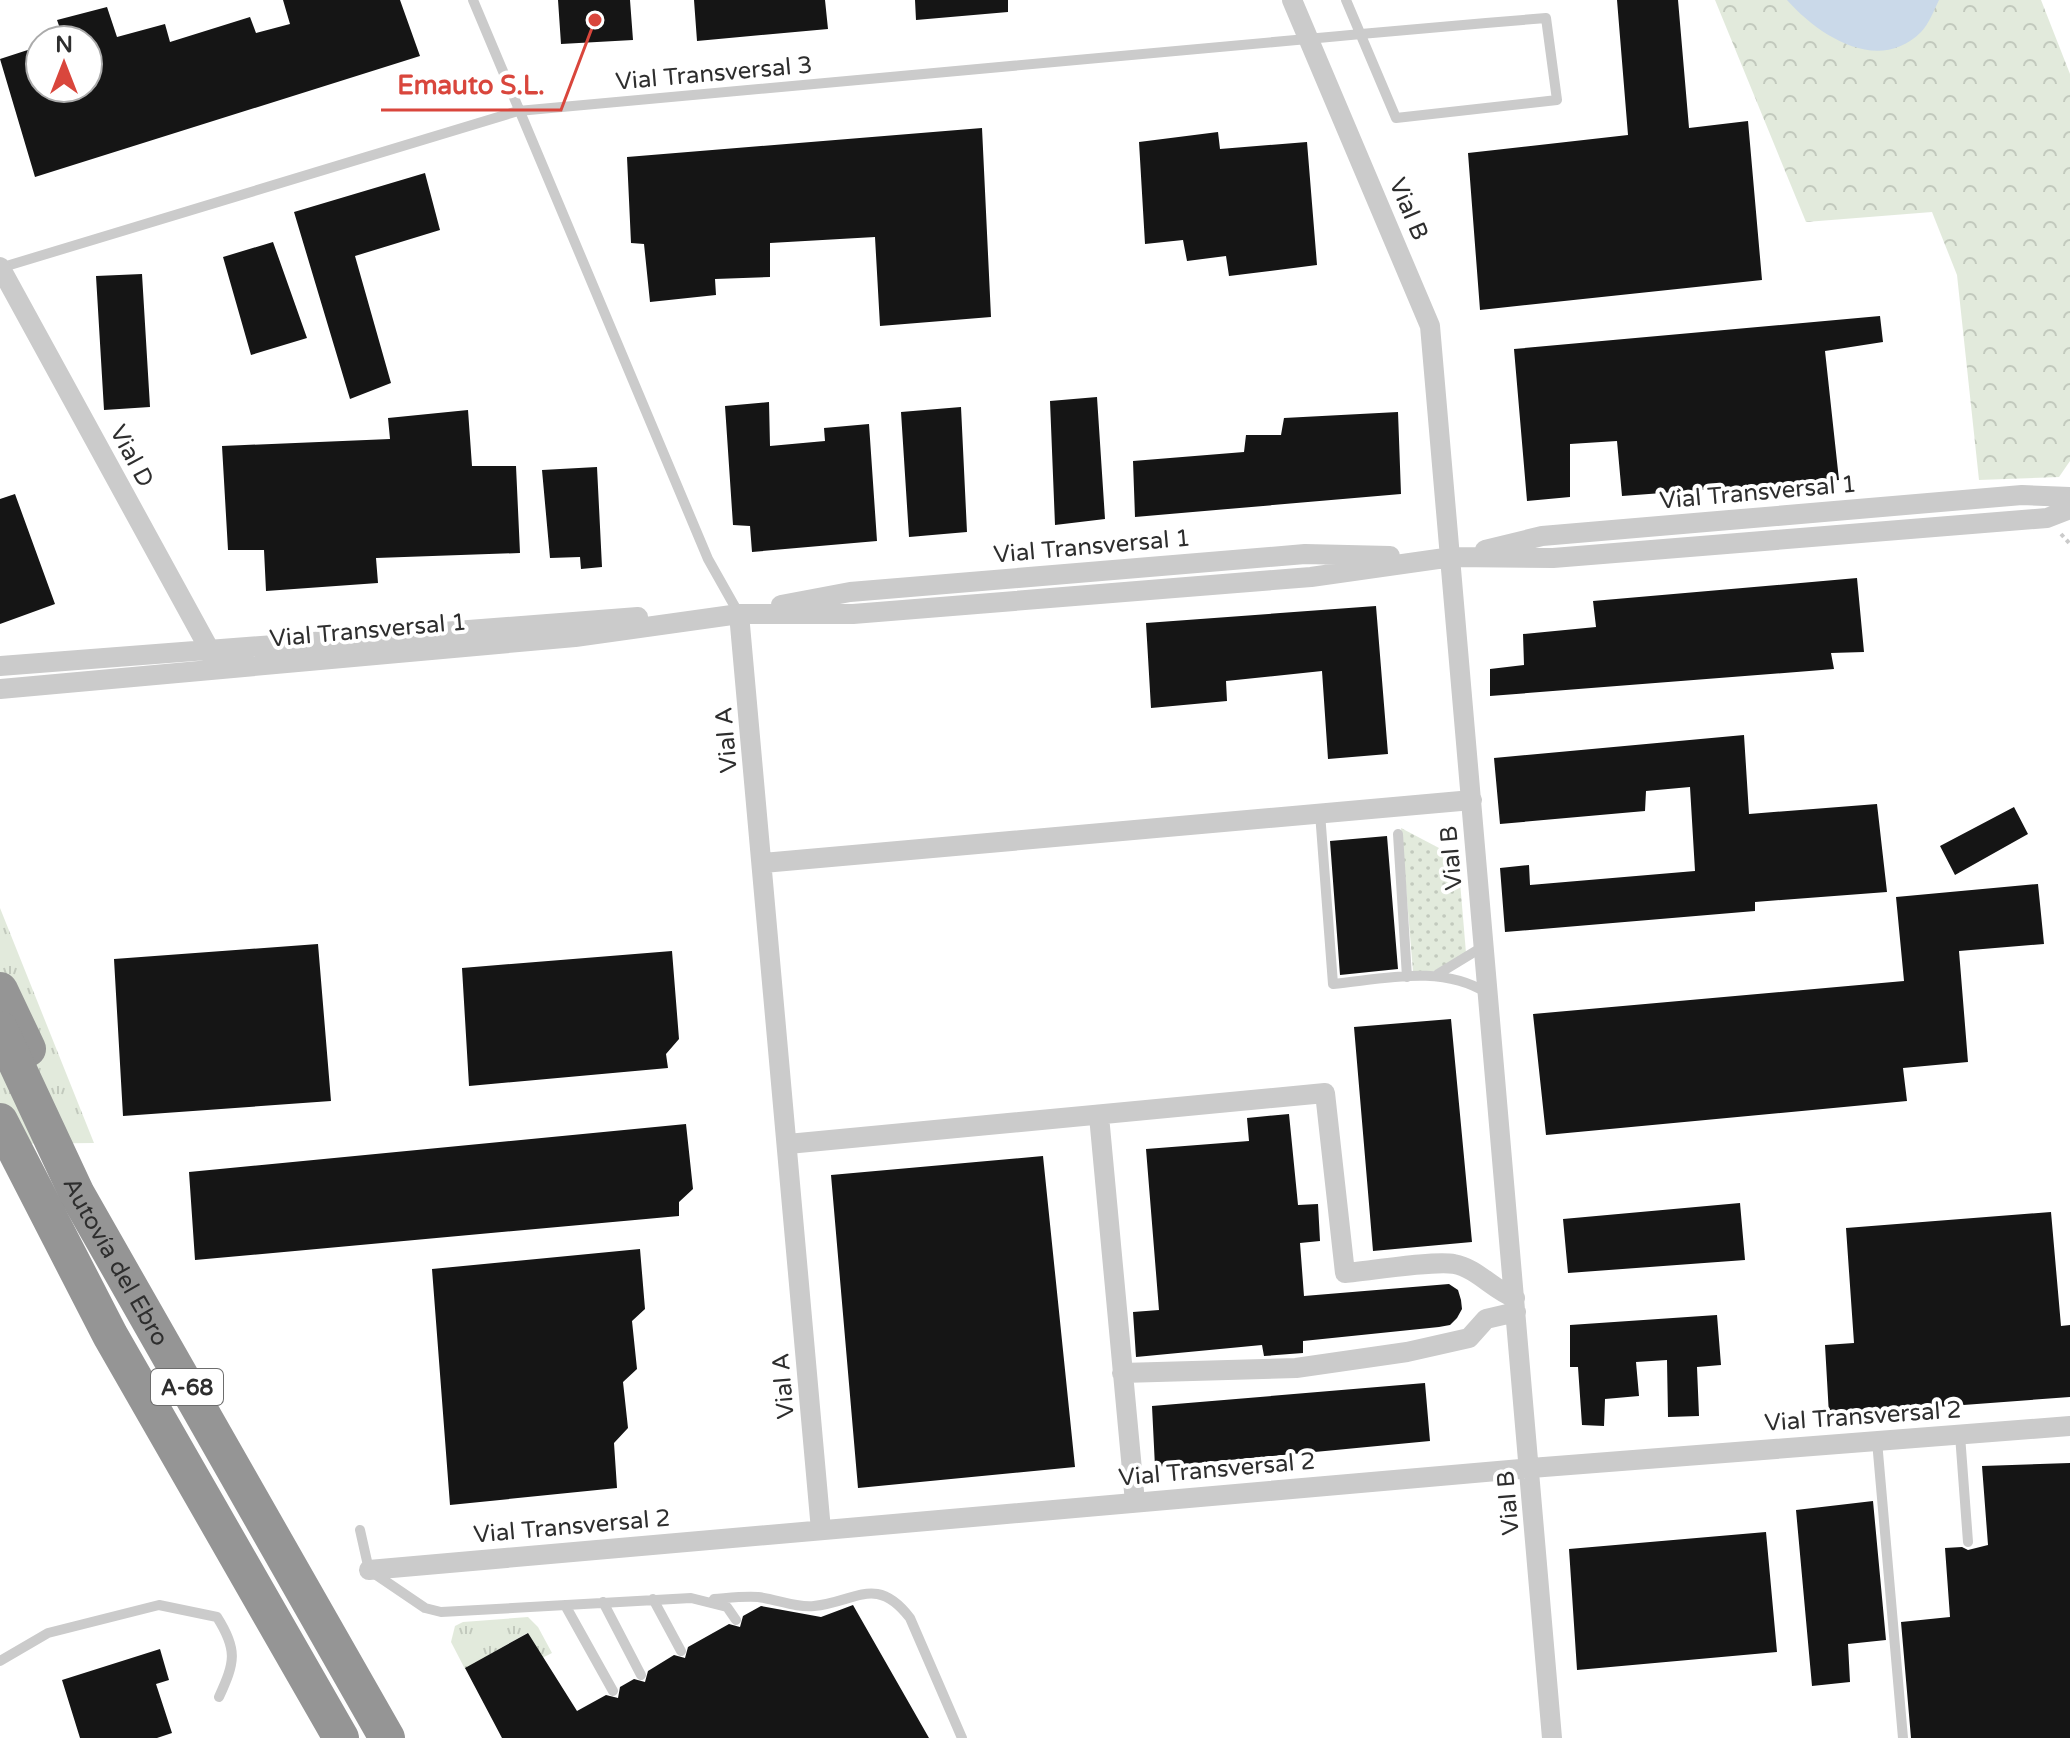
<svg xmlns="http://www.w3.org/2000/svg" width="2070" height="1738" font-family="'Varela Round',sans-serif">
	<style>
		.grass { fill: url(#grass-tufts) }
		.forest { fill: url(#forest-crowns) }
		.park { fill: url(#park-dots) }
		.water { fill: #cad9e9 }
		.building { fill: #151515 }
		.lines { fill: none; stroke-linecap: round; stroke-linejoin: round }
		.path { stroke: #cbcbcb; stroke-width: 4; stroke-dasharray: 4 4; stroke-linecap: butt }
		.service { stroke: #cbcbcb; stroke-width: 10 }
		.minor { stroke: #cbcbcb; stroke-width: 20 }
		.motorway { stroke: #959595; stroke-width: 36 }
		.labels { text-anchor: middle; stroke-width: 8; stroke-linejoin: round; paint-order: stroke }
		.shield { fill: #fff; stroke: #6d6d6d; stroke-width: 2 }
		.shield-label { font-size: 22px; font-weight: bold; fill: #2e2e2e }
		.street-label { font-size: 24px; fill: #2e2e2e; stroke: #fff }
		.leader { fill: none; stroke: #d9463c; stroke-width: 3 }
		.callout-dot { fill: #d9463c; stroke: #fff; stroke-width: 3 }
		.callout-label { font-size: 26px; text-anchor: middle; font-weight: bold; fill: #d9463c; stroke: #fff; stroke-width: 8; stroke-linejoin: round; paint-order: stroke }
	</style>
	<defs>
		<pattern id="grass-tufts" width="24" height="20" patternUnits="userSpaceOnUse" patternTransform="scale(2)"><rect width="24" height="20" fill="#e2eadc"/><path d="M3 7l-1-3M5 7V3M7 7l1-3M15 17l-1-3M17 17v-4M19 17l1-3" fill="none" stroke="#c2c9bd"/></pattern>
		<pattern id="forest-crowns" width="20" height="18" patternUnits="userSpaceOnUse" patternTransform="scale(2)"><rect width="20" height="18" fill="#e2eadc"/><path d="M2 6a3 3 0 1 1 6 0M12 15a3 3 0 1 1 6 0" fill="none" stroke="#c2c9bd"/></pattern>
		<pattern id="park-dots" width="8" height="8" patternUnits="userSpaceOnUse" patternTransform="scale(2)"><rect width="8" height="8" fill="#e2eadc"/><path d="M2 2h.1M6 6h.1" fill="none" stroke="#c2c9bd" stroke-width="1.8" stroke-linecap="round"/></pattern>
	</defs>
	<rect width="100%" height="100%" fill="#fff"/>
	<path class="grass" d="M0 908 94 1143 0 1144Z
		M528 1617 538 1627 552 1653 542 1658 527 1633 465 1669 451 1642 455 1626 463 1622Z"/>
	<path class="forest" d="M1715 0H2041L2070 74V461L2059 477 1979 480 1957 275 1932 212 1806 222Z"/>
	<path class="park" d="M1401 828 1458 858 1466 953 1434 971H1413Z"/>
	<path class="water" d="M1787 0H1939C1934 10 1929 24 1921 32 1878 75 1818 35 1787 0Z"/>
	<path class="building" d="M283 0H400L420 56 35 177 0 59 40 46V88H88V40H64L57 20 107 7 117 37 165 24 170 42 250 17 256 33 290 24Z
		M558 0H630L633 40 561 44Z
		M694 0H825L828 29 697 41Z
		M915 0H1008V12L916 20Z
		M1617 0H1678L1689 128 1748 121 1762 280 1480 310 1468 153 1628 135Z
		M982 128 991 317 880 326 875 237 770 243V277L715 279 716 295 650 302 644 244 631 243 627 157Z
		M1218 132 1220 149 1307 142 1317 265 1229 276 1226 256 1187 261 1183 240 1145 244 1139 142Z
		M425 173 440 230 355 256 391 383 350 399 294 212Z
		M273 242 307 338 251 355 223 257Z
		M142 274 150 407 104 410 96 276Z
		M1880 316 1883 342 1825 351 1839 480 1622 496 1617 441 1570 444V497L1527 501 1514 349Z
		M1097 397 1105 519 1055 525 1050 401Z
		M769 402 770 446 825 441 824 428 869 424 877 541 752 552 750 526 733 525 725 406Z
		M961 407 967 532 909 537 901 412Z
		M468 410 472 466H516L520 553 376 558 378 583 266 591 264 550H228L222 446 390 439 388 418Z
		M1398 412 1401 494 1135 517 1133 461 1244 452 1246 435H1281L1284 418Z
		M597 467 602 567 581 569 580 557 550 558 542 470Z
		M15 494 55 604 0 624V499Z
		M1857 578 1864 652 1831 653 1834 669 1490 696V669L1524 665 1523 634 1596 627 1593 601Z
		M1376 606 1388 754 1328 759 1322 671 1226 681 1227 701 1151 708 1146 623Z
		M1744 735 1749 814 1877 804 1887 892 1755 902V911L1505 932 1500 868 1529 865 1530 885 1695 871 1690 787 1646 791 1645 811 1500 824 1494 758Z
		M2014 807 2028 834 1955 875 1940 846Z
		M1387 836 1398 969 1340 975 1330 841Z
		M2038 884 2044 944 1959 951 1968 1062 1903 1068 1907 1101 1546 1135 1533 1014 1904 981 1896 897Z
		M318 944 331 1101 123 1116 114 959Z
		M672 951 679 1039 666 1054 668 1068 469 1086 462 968Z
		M1451 1019 1472 1242 1373 1251 1354 1027Z
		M1289 1114 1298 1205 1318 1204 1320 1241 1300 1243 1304 1296 1449 1284 1458 1290 1461 1300 1462 1309 1457 1318 1450 1325 1439 1327 1303 1341V1353L1264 1356 1262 1345 1136 1357 1133 1312 1159 1310 1146 1149 1249 1141 1247 1118Z
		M686 1124 693 1189 679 1202V1216L195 1260 189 1172Z
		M1043 1156 1075 1467 858 1488 831 1175Z
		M1740 1203 1745 1260 1568 1273 1563 1219Z
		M2051 1212 2061 1326 2070 1325V1397L1829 1415 1825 1345 1854 1343 1846 1228Z
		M640 1249 645 1309 632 1321 637 1369 623 1382 628 1428 614 1443 617 1488 450 1505 432 1269Z
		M1717 1315 1721 1365 1697 1367 1699 1416 1668 1417 1667 1360 1636 1362 1639 1396 1605 1399 1604 1426 1582 1425 1578 1367H1570V1325Z
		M1425 1383 1430 1441 1155 1467 1152 1406Z
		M2070 1463V1738H1911L1901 1622 1950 1617 1945 1548 1962 1547 1968 1550 1988 1545 1982 1466Z
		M1873 1501 1886 1640 1848 1644 1850 1682 1812 1686 1796 1510Z
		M1766 1532 1777 1652 1577 1670 1569 1549Z
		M853 1605 929 1738H502L465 1668 528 1633 577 1711 606 1695 618 1698 620 1687 634 1679 645 1682 648 1671 674 1655 685 1658 688 1647 729 1624 740 1627 743 1616 761 1606 821 1617Z
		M160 1649 169 1680 156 1684 172 1733 157 1738H80L62 1680Z"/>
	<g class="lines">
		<path class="path" d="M2061 534 2070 544"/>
		<path class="service" d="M473 0 708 559 739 614
			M0 268 518 111 1340 36 1361 34 1486 23 1546 18 1557 100 1396 118 1346 0
			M1320 813 1333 984C1384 979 1441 964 1487 993
			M1398 834 1407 977
			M1438 974 1484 946
			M1960 1435 1968 1542
			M1877 1441 1903 1738
			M360 1530 369 1570 425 1608 441 1612 691 1598 727 1607 736 1620
			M653 1599 681 1651
			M714 1599C728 1598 743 1596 758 1597 776 1599 796 1608 814 1606 856 1602 876 1574 910 1618L962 1738
			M603 1602 641 1675
			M565 1605 613 1691
			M0 1661 48 1633 159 1605 217 1617C238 1650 235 1662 219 1697"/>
		<path class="minor" d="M1292 0 1430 326 1552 1738
			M0 267 213 656
			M1485 550 1542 536 2022 495 2070 497
			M781 605 850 592 1305 554 1390 556
			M739 614 821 1530
			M0 666 638 617
			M0 689 575 637 739 614H853L1311 577 1452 557 1553 558 2047 518 2070 509
			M763 863 1472 800
			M1099 1116 1135 1502
			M788 1144 1325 1093 1345 1273C1369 1271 1434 1260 1454 1264 1477 1268 1493 1290 1515 1298
			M1122 1373 1296 1368 1407 1352 1469 1338 1486 1319 1516 1312
			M369 1570 1531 1468 2070 1426"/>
		<g class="motorway">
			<path d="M0 990 28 1049"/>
			<path id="s1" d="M0 1029 77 1194 387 1738"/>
			<path d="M0 1121 110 1335 341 1738"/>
		</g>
	</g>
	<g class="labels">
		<rect class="shield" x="151" y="1369" width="72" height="36" rx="6"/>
		<g class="shield-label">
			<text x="187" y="1395">A-68</text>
		</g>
		<g class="street-label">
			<text transform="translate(714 73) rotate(-5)" y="8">Vial Transversal 3</text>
			<text transform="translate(1409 209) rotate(67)" y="8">Vial B</text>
			<text transform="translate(132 456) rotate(62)" y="8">Vial D</text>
			<text transform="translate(1758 492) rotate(-5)" y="8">Vial Transversal 1</text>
			<text transform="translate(1092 546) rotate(-5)" y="8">Vial Transversal 1</text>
			<text transform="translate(368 630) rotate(-5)" y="8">Vial Transversal 1</text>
			<text transform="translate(726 740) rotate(-95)" y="8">Vial A</text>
			<text transform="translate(1451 858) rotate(-95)" y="8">Vial B</text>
			<text dy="8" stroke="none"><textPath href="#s1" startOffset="260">Autovía del Ebro</textPath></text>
			<text transform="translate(783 1386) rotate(-95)" y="8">Vial A</text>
			<text transform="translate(1863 1416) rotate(-4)" y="8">Vial Transversal 2</text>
			<text transform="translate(1217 1469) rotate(-5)" y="8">Vial Transversal 2</text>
			<text transform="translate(1508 1503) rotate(-95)" y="8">Vial B</text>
			<text transform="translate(572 1526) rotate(-5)" y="8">Vial Transversal 2</text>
		</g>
	</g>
	<path class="leader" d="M595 20L561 110H381"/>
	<circle class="callout-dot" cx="595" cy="20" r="8"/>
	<g class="callout-label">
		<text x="471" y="94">Emauto S.L.</text>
	</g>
	<g transform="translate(64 64)"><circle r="38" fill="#ffffff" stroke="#ababab" stroke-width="2"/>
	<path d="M0-6L14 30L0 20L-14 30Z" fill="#d9463c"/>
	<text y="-12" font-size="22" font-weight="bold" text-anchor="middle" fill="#2e2e2e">N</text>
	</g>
</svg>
